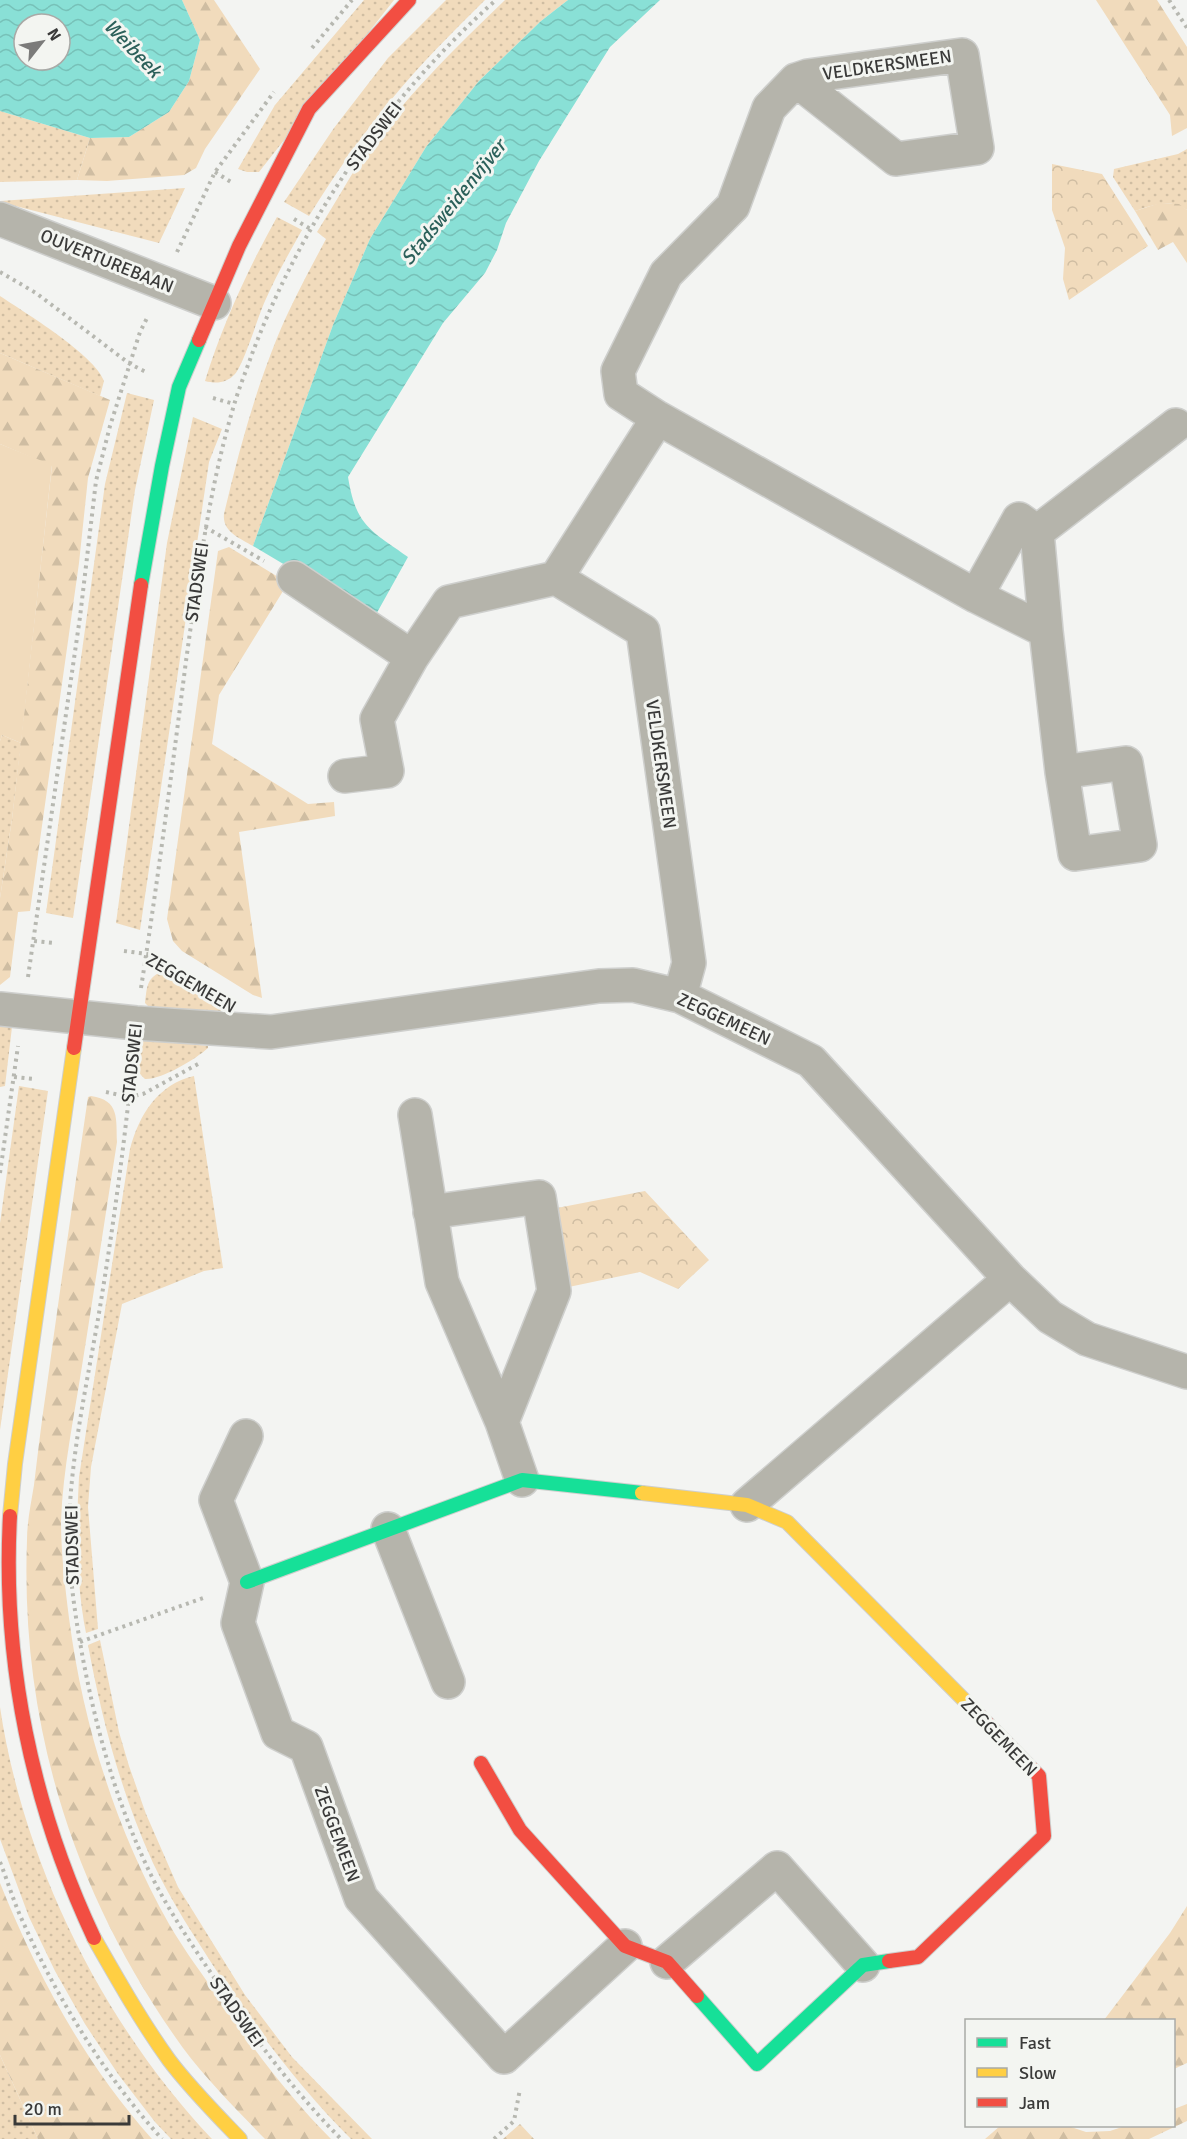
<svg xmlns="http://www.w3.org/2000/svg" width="1187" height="2139" font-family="Signika,sans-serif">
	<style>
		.grass { fill: url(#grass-dots) }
		.forest { fill: url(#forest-firs) }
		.park { fill: url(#park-crowns) }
		.garden { fill: #f1dbbc }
		.water { fill: url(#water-waves); fill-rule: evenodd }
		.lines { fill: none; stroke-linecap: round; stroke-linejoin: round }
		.street-casing { stroke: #cecfcd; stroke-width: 36 }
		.fast-casing { stroke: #cecfcd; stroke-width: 16 }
		.slow-casing { stroke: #cecfcd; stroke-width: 16 }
		.jam-casing { stroke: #cecfcd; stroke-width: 16 }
		.path { stroke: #b7b8b1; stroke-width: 4; stroke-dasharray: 3 4.5; stroke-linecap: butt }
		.street { stroke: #b5b4ab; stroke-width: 33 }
		.fast { stroke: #16e098; stroke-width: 14 }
		.slow { stroke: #ffcf43; stroke-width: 14 }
		.jam { stroke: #f24e42; stroke-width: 14 }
		.labels { text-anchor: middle; stroke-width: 6; stroke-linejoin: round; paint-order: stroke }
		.street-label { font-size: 18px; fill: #3a3a39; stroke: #f3f5f1 }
		.water-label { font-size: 20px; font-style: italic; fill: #2b605a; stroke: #f3f5f1 }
	</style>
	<defs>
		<pattern id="grass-dots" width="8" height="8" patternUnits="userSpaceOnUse" patternTransform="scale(1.5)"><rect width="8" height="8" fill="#f1dbbc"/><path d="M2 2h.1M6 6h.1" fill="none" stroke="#cfbda2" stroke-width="1.8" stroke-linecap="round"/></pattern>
		<pattern id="forest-firs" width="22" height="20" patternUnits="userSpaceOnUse" patternTransform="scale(1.5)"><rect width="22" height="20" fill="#f1dbbc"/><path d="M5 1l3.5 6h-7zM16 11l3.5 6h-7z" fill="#cfbda2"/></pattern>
		<pattern id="park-crowns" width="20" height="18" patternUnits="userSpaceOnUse" patternTransform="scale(1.5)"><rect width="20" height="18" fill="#f1dbbc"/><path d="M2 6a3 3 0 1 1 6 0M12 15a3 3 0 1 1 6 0" fill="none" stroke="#cfbda2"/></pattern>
		<pattern id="water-waves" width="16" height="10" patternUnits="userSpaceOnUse" patternTransform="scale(1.5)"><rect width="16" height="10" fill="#89e0d6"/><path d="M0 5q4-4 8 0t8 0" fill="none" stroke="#77c1b8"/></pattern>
	</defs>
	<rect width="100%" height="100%" fill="#f3f4f2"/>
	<path class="grass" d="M364 0H394L259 172H247L238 169 275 105Z
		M446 0H485C453 32 420 64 391 100 361 136 334 176 309 216L284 202 334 128 388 58Z
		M505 0H568L541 21 479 81 426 147 370 239 333 325 253 546C240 538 222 532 224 514 238 454 254 395 277 338 291 304 309 271 326 239L317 232C333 207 347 181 363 157 401 101 456 47 505 0Z
		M0 111 90 138 77 180 0 182Z
		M1187 149V210C1170 198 1153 205 1135 211L1113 177 1114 169 1178 154Z
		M185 188 159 243 0 202V201Z
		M277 217 302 230C289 253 276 276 265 301 258 316 244 364 235 374 227 383 216 384 205 381 223 323 248 269 277 217Z
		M0 296C24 312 95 355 104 381L100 396 0 353Z
		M127 393 154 400 135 490 73 918 46 913 105 484Z
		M193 417 222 429 209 462 140 930 116 923 167 543Z
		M2 735 21 743 12 819 0 898V741Z
		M161 972 176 977 227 1009V1011L225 1013 148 1006 145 1003C147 989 146 978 161 972Z
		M4 1024 12 1027 5 1086 0 1087V1025Z
		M141 1039 208 1046V1048C196 1059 161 1080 145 1079 133 1069 136 1056 138 1041Z
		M194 1076 223 1268 204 1271 122 1304 91 1467 88 1507 98 1629 86 1633C76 1582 76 1529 79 1477L130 1149C139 1115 158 1084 194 1076Z
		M19 1086 48 1091 0 1430V1223Z
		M100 1640 119 1732 129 1766 146 1814 178 1887 245 1995 292 2057 372 2139H351C301 2089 260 2034 220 1976 196 1939 172 1903 153 1863 121 1793 102 1720 88 1645Z
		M0 1707C23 1863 103 2024 212 2139H171L155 2122 118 2074 85 2024 55 1971 29 1917 0 1839Z
		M0 2055 38 2139H0Z"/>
	<path class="forest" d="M182 0H214L260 69 205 149 196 168 184 175 107 181 77 180 90 138 129 137 169 112 189 81 200 40Z
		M1096 0H1157L1187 47V128L1172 136 1170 115Z
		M1160 203 1179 204 1187 210V263L1173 242 1158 250 1135 211Z
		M0 353 110 400 88 478 79 563 30 911 18 912 10 977 0 985V898L12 819 52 466 0 444Z
		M229 547 288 583 219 695 212 744 308 804 334 802 335 816 239 832 262 998 253 995 182 951 173 941 167 919 218 551Z
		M91 1096C120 1100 116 1119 117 1142 105 1217 94 1292 82 1366 74 1417 63 1469 61 1521 61 1553 65 1586 69 1618 83 1725 116 1830 169 1924 184 1950 203 1975 220 2000 253 2049 289 2097 331 2139H265C237 2110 207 2080 183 2048 75 1898 20 1726 27 1540 27 1522 31 1503 34 1485 38 1451 42 1418 47 1385 60 1289 74 1193 88 1097Z
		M0 1883C37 1975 85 2064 152 2139H38L0 2055Z
		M1187 1906V2063L1174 2069V2020H1104L1170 1933Z
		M1187 2104V2121L1149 2139H985L1000 2126H1068L1086 2132 1110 2131 1125 2126H1174V2109Z
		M520 2124 534 2139H503Z"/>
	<path class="park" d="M1052 164 1102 174 1148 246 1069 300 1063 279 1065 248 1052 210Z
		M645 1191 709 1260 678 1289 640 1272 564 1288 557 1208Z"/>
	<path class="garden" d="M0 444 52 465 21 743 2 735 0 741Z"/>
	<path class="water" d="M0 0H182L200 40 189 81 169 112 129 137 90 138 0 111ZM24 24H60V60H24Z
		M568 0H660L610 47 539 161 506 223 497 250 485 273 443 323 348 477C356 526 370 530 408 557L374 618 253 546 333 325 370 239 426 147 479 81 541 21Z"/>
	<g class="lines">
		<defs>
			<path id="street" d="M796 80 808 76 962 55 977 148 896 159 796 80 769 108 733 206 666 274 618 371 621 394 658 418 976 596 1046 631 1037 532 1019 519 976 596
				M0 219 214 303
				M1037 532 1176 425
				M294 578 412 657
				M556 578 658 418
				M1046 631 1062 772 1075 854 1140 845 1126 763 1062 772
				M345 776 387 771 377 719 412 657 449 602 556 578 643 631 689 963 680 996
				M0 1009 136 1023 271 1032 599 986 633 985 680 996 811 1061 1010 1279 1050 1317 1087 1339 1187 1372
				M415 1115 442 1282 502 1422 522 1480
				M430 1212 539 1197 554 1291 502 1422
				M246 1436 216 1500 247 1582 238 1623 278 1733 306 1747 361 1898 504 2057 625 1946
				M747 1505 1010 1279
				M388 1529 448 1682
				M667 1962 777 1868 863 1965"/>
			<path id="fast" d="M141 585 162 466 179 387 199 340
				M247 1582 522 1480 642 1493
				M697 1996 757 2064 863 1965 889 1961"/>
			<path id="slow" d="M642 1493 747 1505 787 1522 974 1710
				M10 1516 15 1464 74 1048
				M94 1938C118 1980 141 2021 169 2060 190 2088 216 2114 240 2139"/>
			<path id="jam" d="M199 340 239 246 309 109 409 0
				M74 1048 141 585
				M10 1516C2 1662 32 1806 94 1938
				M481 1763 520 1830 625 1946 667 1962 697 1996
				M889 1961 918 1957 1044 1836 1039 1776 974 1710"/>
		</defs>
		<use href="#street" class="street-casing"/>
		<use href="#fast" class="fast-casing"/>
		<use href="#slow" class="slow-casing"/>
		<use href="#jam" class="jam-casing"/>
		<path class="path" d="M1169 0 1187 28
			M312 48 352 0
			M215 172 231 182
			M294 219 312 230
			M177 252 215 172 274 92
			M0 272 36 293 130 364 148 373
			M213 398 234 404
			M205 527 264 561
			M34 941 54 943
			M124 951 147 954 208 990
			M28 977 80 617 96 481 110 426 140 332 148 316
			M141 988C158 879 172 770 186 661 198 575 209 489 234 405 239 388 246 371 252 354 303 219 388 96 496 0
			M133 1058C125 1139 114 1221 101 1301 89 1375 71 1450 69 1526 68 1570 75 1615 83 1659 97 1733 118 1807 151 1875 172 1917 199 1955 225 1994 260 2046 297 2094 341 2139
			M14 1077 34 1079
			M106 1092 129 1097 143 1094 198 1064
			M0 1173 18 1046
			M80 1642 206 1597
			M0 1862C8 1882 14 1903 23 1922 58 2000 105 2076 162 2139
			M494 2139 514 2121 520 2089"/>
		<use href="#street" class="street"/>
		<use href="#fast" class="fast"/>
		<use href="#slow" class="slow"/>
		<use href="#jam" class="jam"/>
	</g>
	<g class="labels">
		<g class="street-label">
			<text transform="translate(887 65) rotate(-8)" y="6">VELDKERSMEEN</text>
			<text transform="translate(374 136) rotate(-53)" y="6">STADSWEI</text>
			<text transform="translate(107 261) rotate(22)" y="6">OUVERTUREBAAN</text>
			<text transform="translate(197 582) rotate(-82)" y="6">STADSWEI</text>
			<text transform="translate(661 764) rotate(82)" y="6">VELDKERSMEEN</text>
			<text transform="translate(191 983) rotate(30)" y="6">ZEGGEMEEN</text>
			<text transform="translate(724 1019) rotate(25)" y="6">ZEGGEMEEN</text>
			<text transform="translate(132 1063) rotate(-84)" y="6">STADSWEI</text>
			<text transform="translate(72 1545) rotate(-91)" y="6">STADSWEI</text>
			<text transform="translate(999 1737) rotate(46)" y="6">ZEGGEMEEN</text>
			<text transform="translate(337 1834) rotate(70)" y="6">ZEGGEMEEN</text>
			<text transform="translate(237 2012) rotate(55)" y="6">STADSWEI</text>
		</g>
		<g class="water-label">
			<text transform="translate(133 48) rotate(46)" y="7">Weibeek</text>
			<text transform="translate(453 202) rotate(-51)" y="7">Stadsweidenvijver</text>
		</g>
	</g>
	<rect x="965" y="2019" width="210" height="108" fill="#f3f5f1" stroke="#a9aaa7" stroke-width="1.5"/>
	<rect x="977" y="2038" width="30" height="9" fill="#16e098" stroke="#a9aaa7" stroke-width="1.5"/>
	<text x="1019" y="2049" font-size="18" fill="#3a3a39">Fast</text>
	<rect x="977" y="2068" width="30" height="9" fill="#ffcf43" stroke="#a9aaa7" stroke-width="1.5"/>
	<text x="1019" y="2079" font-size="18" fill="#3a3a39">Slow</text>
	<rect x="977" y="2098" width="30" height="9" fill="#f24e42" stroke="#a9aaa7" stroke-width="1.5"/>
	<text x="1019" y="2109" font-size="18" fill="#3a3a39">Jam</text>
	<g transform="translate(42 42) rotate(59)"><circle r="28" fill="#f3f5f1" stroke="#a9aaa7" stroke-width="1.5"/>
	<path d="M0-4.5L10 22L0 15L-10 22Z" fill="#7b7b7a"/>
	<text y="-9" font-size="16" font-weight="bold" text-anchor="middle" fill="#3a3a39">N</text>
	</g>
	<path d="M15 2115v9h114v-9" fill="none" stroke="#3a3a39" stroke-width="3"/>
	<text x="24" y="2115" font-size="18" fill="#3a3a39" stroke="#f3f5f1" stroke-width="4.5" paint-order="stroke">20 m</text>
</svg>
